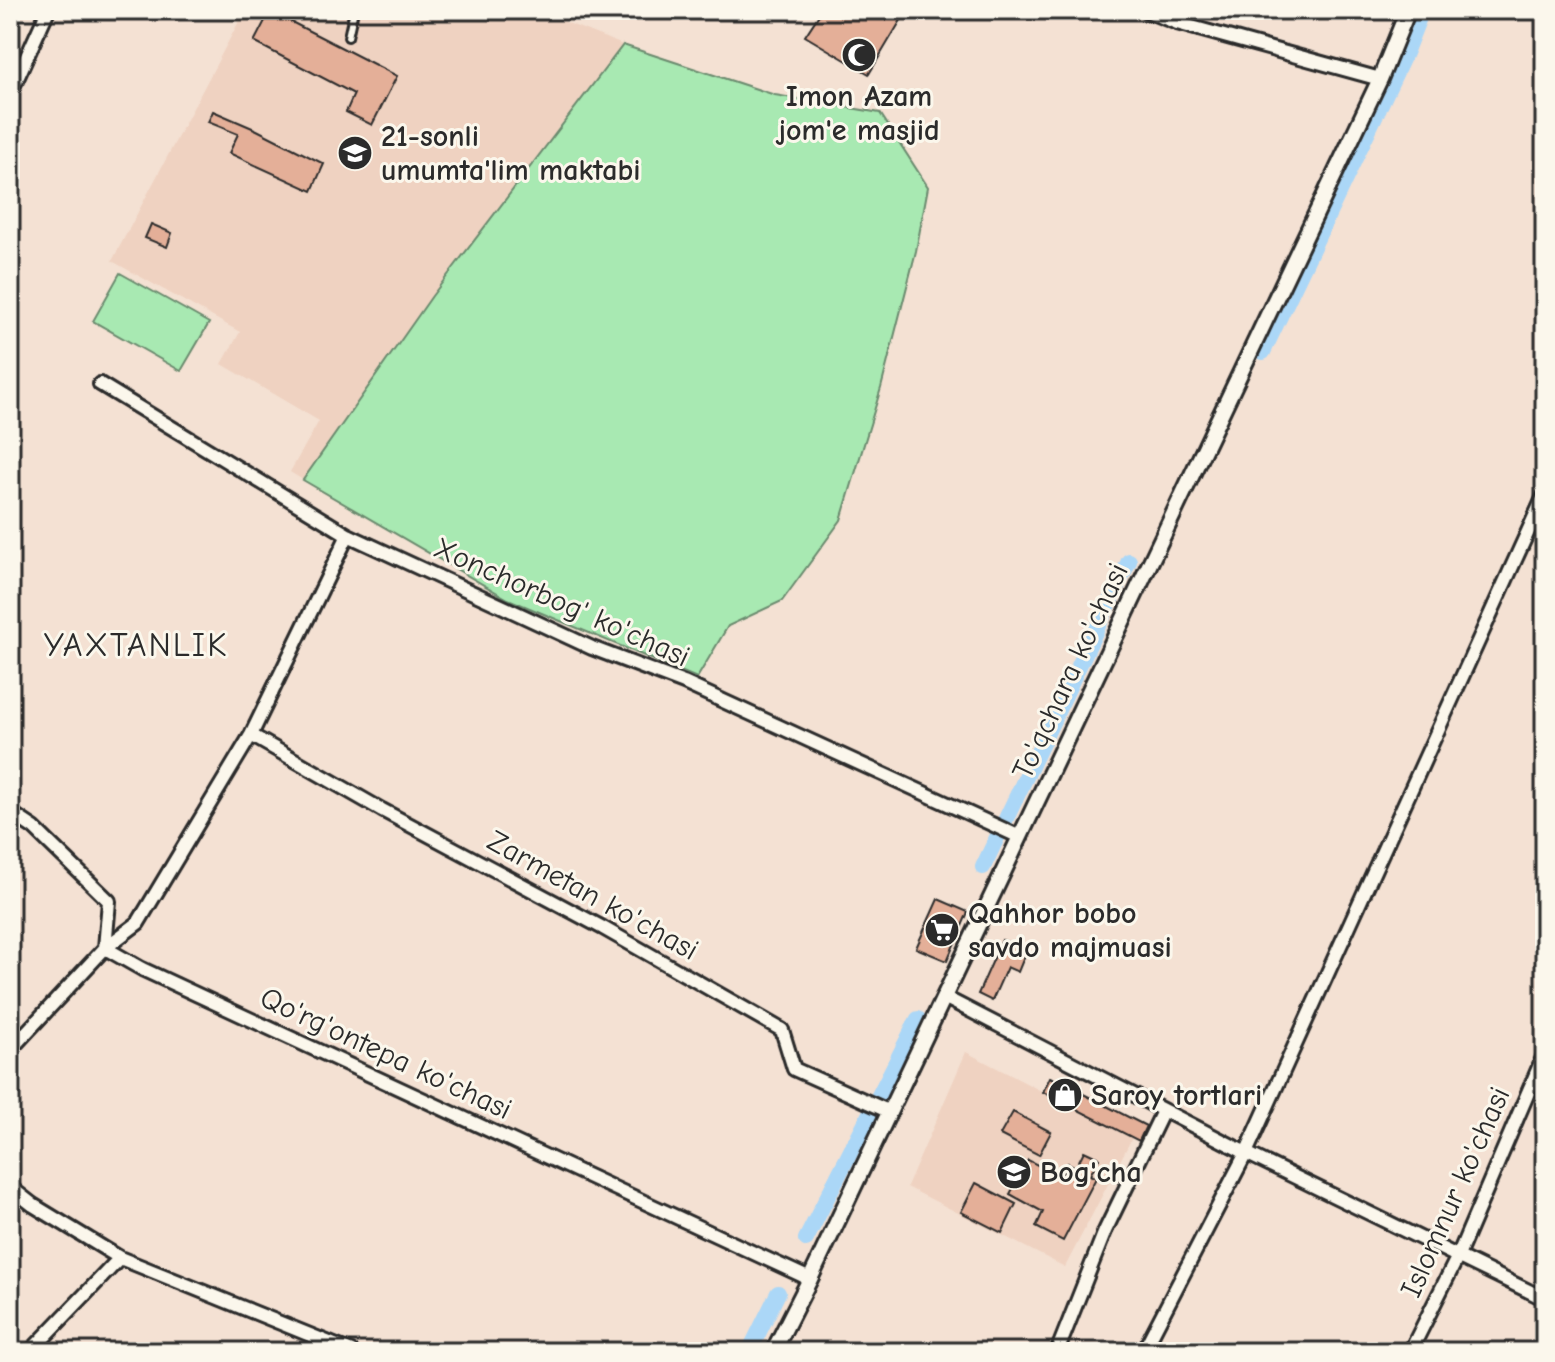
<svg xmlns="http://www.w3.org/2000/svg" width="1555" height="1362" font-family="'Comic Neue',sans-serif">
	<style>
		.built { fill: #efd2c1 }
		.green { fill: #a8e9b2; stroke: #6a8a6e; stroke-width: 2 }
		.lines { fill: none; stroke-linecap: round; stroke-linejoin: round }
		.canal { stroke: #abd7f7; stroke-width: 16 }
		.building { fill: #e4af98; stroke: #2b2b2b; stroke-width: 2 }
		.service-casing { stroke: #2b2b2b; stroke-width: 12 }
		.minor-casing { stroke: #2b2b2b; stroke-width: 18 }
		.tertiary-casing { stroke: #2b2b2b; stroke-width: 20 }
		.service { stroke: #fbf7ec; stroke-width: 6 }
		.minor { stroke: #fbf7ec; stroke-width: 12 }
		.tertiary { stroke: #fbf7ec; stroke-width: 14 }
		.labels { text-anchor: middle; stroke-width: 6; stroke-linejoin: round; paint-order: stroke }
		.poi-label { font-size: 30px; font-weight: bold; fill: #2b2b2b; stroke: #fbf7ec; text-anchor: start }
		.street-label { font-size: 30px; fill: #2b2b2b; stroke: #fbf7ec }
		.quarter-label { font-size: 34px; letter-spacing: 2px; fill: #2b2b2b; stroke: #fbf7ec }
	</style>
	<rect width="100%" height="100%" fill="#f4e1d3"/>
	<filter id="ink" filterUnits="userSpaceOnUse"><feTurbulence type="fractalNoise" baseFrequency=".0125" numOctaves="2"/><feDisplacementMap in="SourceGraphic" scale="16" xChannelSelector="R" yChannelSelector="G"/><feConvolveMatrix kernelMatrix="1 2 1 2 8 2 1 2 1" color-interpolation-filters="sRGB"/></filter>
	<g filter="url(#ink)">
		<path class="built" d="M245 10H535L623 45 432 296 303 480 290 472 319 421 222 364 240 332 112 261Z
			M966 1052 1132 1138 1065 1267 907 1187Z"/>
		<path class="green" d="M623 45 775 95 880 113 928 187 916 251 881 388 841 520 782 601 728 626 697 678 508 599 303 480 432 296Z
			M120 273 209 323 181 371 93 321Z"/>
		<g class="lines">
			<path class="canal" d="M1263 352 1405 53 1422 10
				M983 867 1129 561
				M806 1239 918 1019
				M749 1352 778 1293"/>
		</g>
		<path class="building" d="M822 10H907L869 74 805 36Z
			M270 11 397 76 372 125 346 112 354 94 254 42Z
			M213 111 257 130 324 164 312 191 229 153 238 134 208 122Z
			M151 224 172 233 167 247 145 238Z
			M938 899 968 912 947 961 916 948Z
			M1002 940 1027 950 1018 972 1007 967 992 1001 978 994Z
			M1050 1077 1146 1126 1139 1141 1043 1092Z
			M1013 1112 1051 1132 1039 1155 1000 1135Z
			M1084 1151 1099 1158 1090 1175 1096 1178 1063 1241 1036 1227 1043 1212 1010 1194 1028 1160 1061 1177 1068 1163 1076 1167Z
			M976 1183 1016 1204 1002 1233 961 1212Z"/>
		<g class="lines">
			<defs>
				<path id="service" d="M348 37 354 10"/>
				<path id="minor" d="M1144 10 1177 23 1380 79
					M10 94 48 10
					M100 384 348 535 592 648 684 683 1020 837
					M251 735 382 810 603 928 782 1030 794 1069 890 1112
					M10 812 34 828 109 901 105 948 142 969 810 1279
					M944 997 1246 1153 1545 1299
					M10 1050 105 948 138 923 251 735 348 535
					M10 1187 33 1205 120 1258 352 1352
					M30 1352 120 1258
					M1057 1352 1105 1231 1163 1111
					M1143 1352 1246 1153 1545 494
					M1410 1352 1458 1256 1545 1053"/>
				<path id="tertiary" d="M773 1352 810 1279 1380 79 1408 10"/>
			</defs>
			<use href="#service" class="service-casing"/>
			<use href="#minor" class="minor-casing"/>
			<use href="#tertiary" class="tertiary-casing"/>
			<use href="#service" class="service"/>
			<use href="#minor" class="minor"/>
			<use href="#tertiary" class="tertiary"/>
		</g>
	</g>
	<defs>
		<symbol id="mosque-disc" viewBox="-11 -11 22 22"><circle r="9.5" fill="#2b2b2b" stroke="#fbf7ec"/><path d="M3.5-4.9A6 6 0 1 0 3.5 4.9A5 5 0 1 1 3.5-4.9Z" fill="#fff"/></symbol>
		<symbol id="school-disc" viewBox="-11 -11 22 22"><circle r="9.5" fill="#2b2b2b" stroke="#fbf7ec"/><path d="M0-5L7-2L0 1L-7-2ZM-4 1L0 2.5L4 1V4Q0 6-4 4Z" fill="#fff"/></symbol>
		<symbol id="supermarket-disc" viewBox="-11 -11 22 22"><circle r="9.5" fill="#2b2b2b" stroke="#fbf7ec"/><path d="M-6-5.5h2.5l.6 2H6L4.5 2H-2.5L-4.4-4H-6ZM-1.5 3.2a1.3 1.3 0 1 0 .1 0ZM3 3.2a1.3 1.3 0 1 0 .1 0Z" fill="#fff"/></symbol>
		<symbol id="shop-disc" viewBox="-11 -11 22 22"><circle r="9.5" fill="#2b2b2b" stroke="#fbf7ec"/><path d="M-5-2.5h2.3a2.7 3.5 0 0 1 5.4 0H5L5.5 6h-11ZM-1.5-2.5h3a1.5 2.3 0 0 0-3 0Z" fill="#fff"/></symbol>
	</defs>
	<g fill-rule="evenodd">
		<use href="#mosque-disc" x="839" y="35" width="40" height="40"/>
		<use href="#school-disc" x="335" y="133" width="40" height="40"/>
		<use href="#supermarket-disc" x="922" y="910" width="40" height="40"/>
		<use href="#shop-disc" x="1045" y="1075" width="40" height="40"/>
		<use href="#school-disc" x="994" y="1152" width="40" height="40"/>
	</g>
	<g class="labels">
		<g class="poi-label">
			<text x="859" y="106" text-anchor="middle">Imon Azam<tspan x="859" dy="34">jom'e masjid</tspan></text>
			<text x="381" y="146">21-sonli<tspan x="381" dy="34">umumta'lim maktabi</tspan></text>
			<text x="968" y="923">Qahhor bobo<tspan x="968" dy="34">savdo majmuasi</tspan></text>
			<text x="1091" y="1105">Saroy tortlari</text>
			<text x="1040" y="1182">Bog'cha</text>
		</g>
		<g class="street-label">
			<text transform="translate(562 602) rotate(24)" y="10">Xonchorbog' ko'chasi</text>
			<text transform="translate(1070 671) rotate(-65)" y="10">To'qchara ko'chasi</text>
			<text transform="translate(593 895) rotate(29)" y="10">Zarmetan ko'chasi</text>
			<text transform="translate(386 1053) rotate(25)" y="10">Qo'rg'ontepa ko'chasi</text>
			<text transform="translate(1455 1192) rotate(-66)" y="10">Islomnur ko'chasi</text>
		</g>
		<g class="quarter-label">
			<text x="136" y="656">YAXTANLIK</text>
		</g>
	</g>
	<rect width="1555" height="1362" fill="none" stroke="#fbf7ec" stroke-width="40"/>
	<rect x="20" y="20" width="1515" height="1322" fill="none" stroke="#2b2b2b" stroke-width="3" filter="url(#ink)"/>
</svg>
